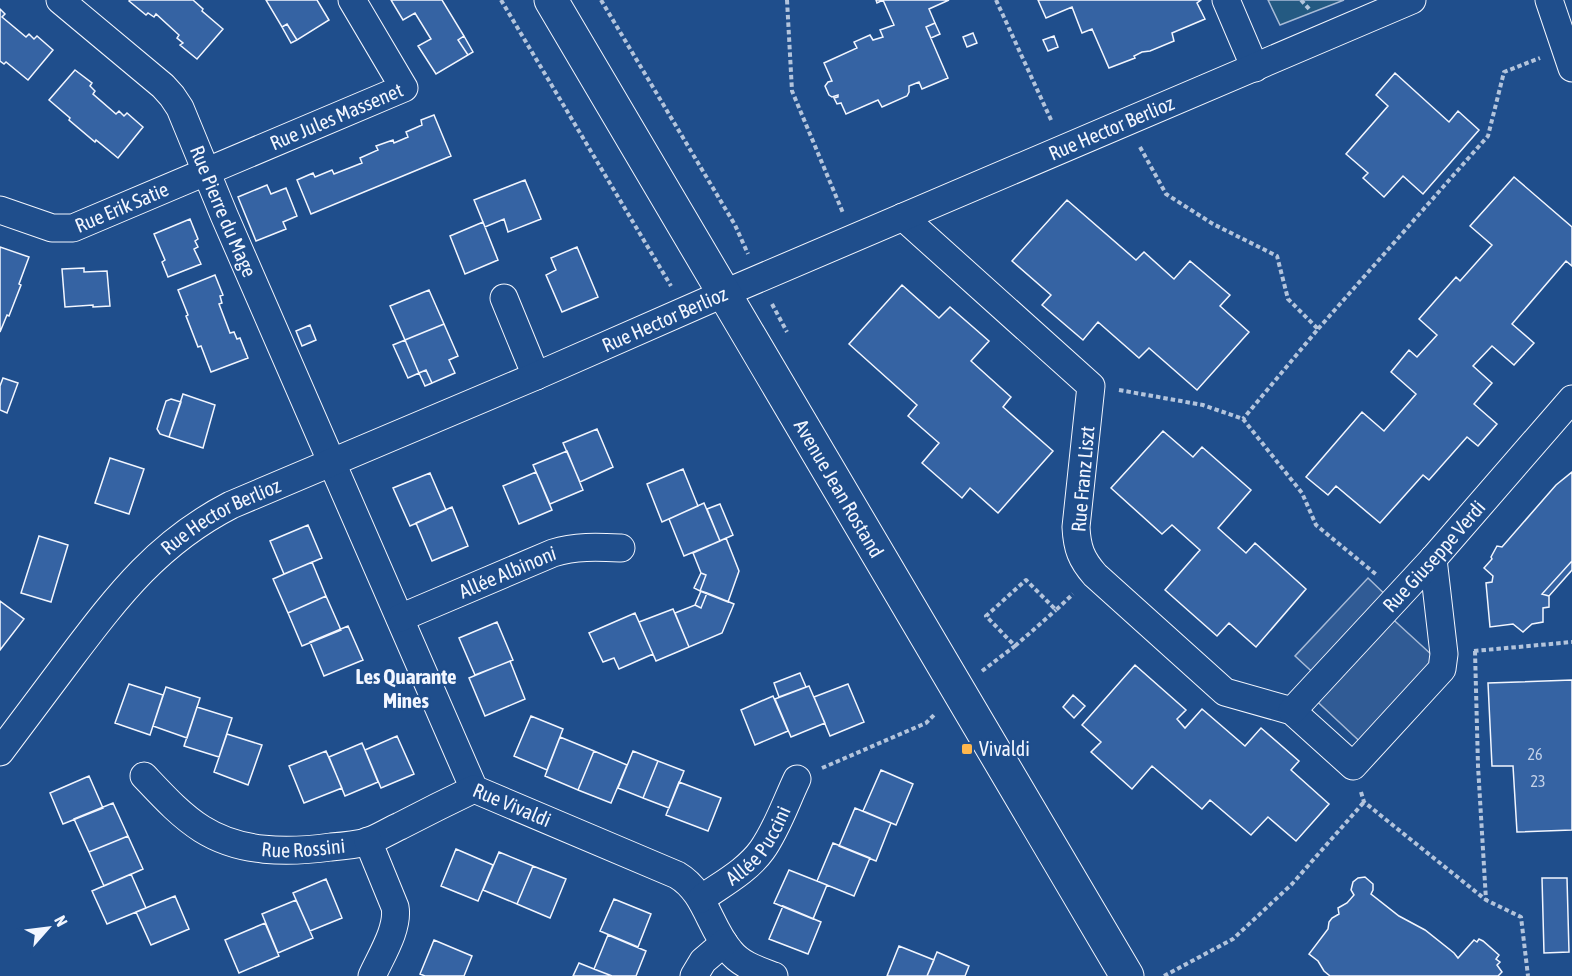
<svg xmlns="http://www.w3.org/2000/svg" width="1572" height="976" font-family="'Asap Condensed',sans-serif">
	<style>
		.green { fill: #245a82; stroke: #a8bbd7; stroke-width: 1.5 }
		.parking { fill: #305b95; stroke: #a8bbd7; stroke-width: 1.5 }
		.building { fill: #3563a3; stroke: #f2f6ff; stroke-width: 1.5 }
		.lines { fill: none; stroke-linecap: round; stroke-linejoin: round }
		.street-casing { stroke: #f2f6ff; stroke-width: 29 }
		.secondary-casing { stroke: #f2f6ff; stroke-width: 35 }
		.path { stroke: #b3c4dc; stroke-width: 4; stroke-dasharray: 4.5 3; stroke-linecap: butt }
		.street { stroke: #1f4e8c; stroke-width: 27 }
		.secondary { stroke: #1f4e8c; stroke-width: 33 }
		.poi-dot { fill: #ffb74d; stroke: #1f4e8c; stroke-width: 2 }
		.labels { text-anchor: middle; stroke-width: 4.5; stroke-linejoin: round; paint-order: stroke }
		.number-label { font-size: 16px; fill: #c3d1e8 }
		.street-label { font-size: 20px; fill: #f2f6ff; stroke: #1f4e8c }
		.poi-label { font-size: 20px; fill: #f2f6ff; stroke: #1f4e8c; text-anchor: start }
		.neighbourhood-label { font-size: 21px; font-weight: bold; fill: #f2f6ff; stroke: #1f4e8c }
	</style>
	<rect width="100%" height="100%" fill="#1f4e8c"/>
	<path class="green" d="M1268 0H1344L1280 25Z"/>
	<path class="parking" d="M1368 578 1393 602 1385 612 1445 667 1369 750 1308 693 1321 680 1295 656Z"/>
	<path class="building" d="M130 0H193L203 9 202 11 223 29 197 59 180 45 183 43 177 38 179 35 156 14 154 17 148 13 146 15 129 1Z
		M266 0H317L329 20 297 40 287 24 282 27Z
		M391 0H442L464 36 458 40 468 55 436 74 418 46 431 39 415 13 403 20Z
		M876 0H949L929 9 935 23 926 27 948 78 922 89 919 82 909 86V92L907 96 882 107 878 100 846 114 841 103 837 104 834 98 838 97V95L832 97 829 95 825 86 828 82 832 81 824 63 857 48 854 42 870 35 873 40 883 37 880 30 894 25 883 0 877 3Z
		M1038 0H1201L1197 3 1205 19 1172 33 1174 41 1150 51 1142 52 1134 56 1135 58 1109 68 1092 29 1082 33 1072 7 1046 18Z
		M0 9 5 14 2 17 26 37 29 34 34 39 37 36 53 50 28 80 6 62 4 64 0 61Z
		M935 23 940 34 931 38 926 27Z
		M287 24 297 40 291 43 282 27Z
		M973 33 977 43 967 47 963 37Z
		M464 36 473 52 468 55 458 40Z
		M1054 36 1058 47 1048 51 1043 40Z
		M75 70 92 83 90 86 95 91 93 94 116 114 119 111 124 116 127 113 143 127 118 158 96 140 95 142 69 120 70 118 49 100Z
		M1395 73 1449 122 1458 111 1479 130 1423 194 1403 176 1384 197 1363 178 1368 173 1346 154 1388 106 1376 95Z
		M434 115 451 156 311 214 297 180 313 173 315 177 332 170 334 174 362 163 360 158 378 150 376 146 393 140 394 143 408 137 406 132 422 125 421 120Z
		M1514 177 1572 227V266L1566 261 1512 324 1534 343 1514 365 1492 346 1473 366 1492 383 1474 404 1497 424 1478 446 1467 437 1429 480 1423 475 1380 523 1336 486 1328 495 1306 477 1362 412 1384 431 1416 394 1391 372 1409 350 1417 357 1437 335 1419 319 1456 277 1460 281 1492 245 1470 226Z
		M525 180 541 219 508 232 504 219 485 227 474 200Z
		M267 185 271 194 286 188 297 216 283 222 286 229 256 241 238 197Z
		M1067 200 1136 260 1144 252 1174 279 1190 261 1230 295 1220 306 1249 332 1197 390 1149 348 1139 358 1098 322 1083 340 1042 305 1051 295 1012 261Z
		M190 219 198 239 195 241 198 247 194 249 201 264 168 277 162 262 165 260 154 234Z
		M483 222 498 260 465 274 450 236Z
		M0 247 29 257 19 284 21 285 9 316 7 315 0 332Z
		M577 247 598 297 562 312 546 275 556 270 551 258Z
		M84 268V272L107 271 110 306 93 307V305L65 307 62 269Z
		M215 275 223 295 220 296 222 303 219 304 230 333 234 332 237 339 240 338 248 358 211 372 201 346 198 347 186 316 188 315 178 290Z
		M902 285 939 318 950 307 989 341 971 361 1011 397 1003 407 1053 451 998 513 970 488 962 498 922 463 939 443 908 416 917 405 849 344Z
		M429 290 444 324 405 340 390 306Z
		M444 324 458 356 449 360 455 373 432 383 426 370 419 373 405 340Z
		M310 325 316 340 302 346 296 331Z
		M405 340 419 373 408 378 393 345Z
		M426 370 432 383 425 386 419 373Z
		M3 378 18 383 7 413 0 410V386Z
		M183 394 215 405 203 448 169 437Z
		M171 399 181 402 169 437 160 434 157 429 166 401Z
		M597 429 613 467 580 482 563 443Z
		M1163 431 1193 457 1202 447 1251 490 1218 528 1246 553 1255 543 1306 589 1256 647 1229 623 1217 636 1165 590 1200 550 1172 525 1162 534 1111 488Z
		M567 451 583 490 550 504 533 465Z
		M110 458 144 469 129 514 95 503Z
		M683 469 698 506 662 522 647 484Z
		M536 472 552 510 519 524 503 486Z
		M1572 472V561L1542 594 1549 596V607L1543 608V622L1532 624 1523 632 1513 624 1490 627 1486 583 1492 582 1493 576 1484 568 1492 559 1491 557 1497 546 1502 547 1556 485Z
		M430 473 446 510 410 526 393 488Z
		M704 503 720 541 684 556 669 519Z
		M720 504 733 535 720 541 707 509Z
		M452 507 468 546 432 561 416 523Z
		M308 525 322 558 284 574 270 541Z
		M39 536 68 545 51 602 21 593Z
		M726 538 739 571 728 602 700 591 706 575 701 573 693 553Z
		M1572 561V570L1549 596 1542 594Z
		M312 562 326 596 288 613 273 579Z
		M701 573 706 575 700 591 694 588Z
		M701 591 707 593 701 608 695 605Z
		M707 593 734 604 722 633 689 647 675 613 695 605 701 608Z
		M326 596 341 630 302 646 288 613Z
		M0 601 24 619 0 650Z
		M673 609 689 647 656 661 639 622Z
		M635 613 653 654 619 669 614 658 603 662 589 633Z
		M497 622 513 660 475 675 459 638Z
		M348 626 363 660 324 676 310 642Z
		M510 661 525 699 485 716 469 678Z
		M1135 665 1186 710 1177 719 1185 728 1202 709 1245 746 1261 728 1299 761 1291 770 1329 804 1296 841 1268 817 1251 835 1210 800 1202 809 1152 766 1132 789 1091 752 1101 742 1082 725Z
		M800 673 806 687 779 697 774 683Z
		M1572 680V830L1517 832 1513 766H1492L1488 683Z
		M129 684 163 695 150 735 115 723Z
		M848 684 864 722 830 736 814 697Z
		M809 686 825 723 791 737 775 699Z
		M166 687 200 698 187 738 153 726Z
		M1073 695 1085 706 1074 718 1063 707Z
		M773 696 788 731 755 745 741 710Z
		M197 707 232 718 219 757 184 746Z
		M531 716 563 729 547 770 514 756Z
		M227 734 262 745 248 785 214 772Z
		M397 736 414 774 381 788 365 750Z
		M560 737 594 751 578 790 545 776Z
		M362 743 378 782 345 796 329 757Z
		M326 751 342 788 304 803 289 766Z
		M594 751 627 765 611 803 578 790Z
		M633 751 658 761 643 798 618 788Z
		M658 761 684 771 669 808 643 798Z
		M881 770 913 784 896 825 863 811Z
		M89 776 103 808 63 824 50 793Z
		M679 782 721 798 708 831 666 815Z
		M113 803 128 836 89 852 74 819Z
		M855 808 891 823 876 861 839 846Z
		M128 836 143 869 104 886 89 852Z
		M833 843 870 858 854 896 817 881Z
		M456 849 493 865 478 901 441 886Z
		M499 852 533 866 517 904 483 890Z
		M533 866 566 879 550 918 517 904Z
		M789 870 827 885 813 919 774 903Z
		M131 874 146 908 107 924 92 891Z
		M1365 877 1373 884V890L1371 894 1399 916 1425 930 1454 953 1458 958 1474 940 1477 942 1479 939 1483 941 1499 955 1496 959 1500 962 1497 965 1502 972 1498 976H1330L1324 971 1318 961 1309 954 1328 929 1329 922 1332 918 1339 914 1338 908 1347 903 1354 895 1351 890 1353 882 1358 878Z
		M1542 878H1567L1569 952 1544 953Z
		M326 879 342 918 310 931 293 893Z
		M175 896 189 929 151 945 136 912Z
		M614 899 651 914 638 947 600 931Z
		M296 900 313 938 278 953 262 914Z
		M783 906 821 922 808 954 769 939Z
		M265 923 279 956 239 973 225 940Z
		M608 935 646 951 636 976H612L594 969Z
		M434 940 472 956 464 976H425L420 974Z
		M899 946 934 960 927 976H887Z
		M937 952 969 966 965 976H927Z
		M579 963 594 969 612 976H573Z"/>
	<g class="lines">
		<defs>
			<g id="street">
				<path id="s1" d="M60 0 163 86 172 96 180 108 224 215 474 789 677 875C706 892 709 927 730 951 741 965 758 970 774 976"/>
				<path d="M1226 0 1255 68"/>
				<path d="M1549 0 1572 68"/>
				<path id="s2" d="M0 210 52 228H73L404 88 352 0"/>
				<path d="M903 217 1091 386 1076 527C1077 548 1081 559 1095 575L1225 692 1292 711 1353 766 1442 669 1444 654 1433 559"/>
				<path d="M504 298 536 376"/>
				<path id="s3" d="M400 618 553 553C576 546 597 547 621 548"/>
				<path id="s4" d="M1292 711 1433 559 1572 399"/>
				<path id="s5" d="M0 752C24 720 48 688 72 656 119 594 159 542 231 505L536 376 725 293 1412 0"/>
				<path id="s6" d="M144 776C162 795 180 815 202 829 240 853 287 853 331 847 343 846 355 845 367 842 378 838 389 831 400 826 425 813 449 801 474 789"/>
				<path d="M368 841 395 907C399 928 381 956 372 976"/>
				<path id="s7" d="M701 899C722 884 747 871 762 850 777 829 786 802 797 779"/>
				<path d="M694 976 703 961 724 943"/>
			</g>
			<g id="secondary">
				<path id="s8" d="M551 0C744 325 933 652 1127 976"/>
			</g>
		</defs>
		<use href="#street" class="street-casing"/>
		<use href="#secondary" class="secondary-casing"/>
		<path class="path" d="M501 0 671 286
			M601 0 735 225 748 254
			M787 0 792 91 843 213
			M996 0 1052 122
			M1301 0 1311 11
			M1140 147 1166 194 1213 224 1277 256 1288 299 1318 329 1243 419
			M772 304 787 332
			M1318 329 1488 136 1504 72 1540 58
			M1119 390 1203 405 1243 419 1302 493 1316 525 1378 576
			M1015 646 1056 610
			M1474 651 1572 642
			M1475 651 1478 766 1486 900 1521 917 1528 976
			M982 671 1015 646 986 616 1026 580 1056 610 1073 594
			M822 768 926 723 936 713
			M1361 792 1364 802 1486 900
			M1164 976 1233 939 1292 884 1364 802"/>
		<use href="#street" class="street"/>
		<use href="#secondary" class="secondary"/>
	</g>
	<rect class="poi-dot" x="961" y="743" width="12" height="12" rx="3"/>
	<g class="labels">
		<g class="number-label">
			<text x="1535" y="760">26</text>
			<text x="1538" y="787">23</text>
		</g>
		<g class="street-label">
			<text dy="7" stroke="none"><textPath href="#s2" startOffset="362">Rue Jules Massenet</textPath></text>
			<text dy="7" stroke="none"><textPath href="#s5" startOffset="1299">Rue Hector Berlioz</textPath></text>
			<text dy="7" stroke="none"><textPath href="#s2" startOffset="129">Rue Erik Satie</textPath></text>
			<text dy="7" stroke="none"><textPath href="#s1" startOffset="274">Rue Pierre du Mage</textPath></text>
			<text dy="7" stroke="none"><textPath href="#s5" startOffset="813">Rue Hector Berlioz</textPath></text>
			<text transform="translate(1083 479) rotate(-85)" y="7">Rue Franz Liszt</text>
			<text dy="7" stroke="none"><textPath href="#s8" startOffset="567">Avenue Jean Rostand</textPath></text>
			<text dy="7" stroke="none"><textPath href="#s5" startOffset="327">Rue Hector Berlioz</textPath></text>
			<text dy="7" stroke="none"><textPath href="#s4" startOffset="210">Rue Giuseppe Verdi</textPath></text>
			<text dy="7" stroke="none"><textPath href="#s3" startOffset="117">Allée Albinoni</textPath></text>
			<text dy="7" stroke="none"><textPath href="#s1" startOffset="945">Rue Vivaldi</textPath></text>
			<text dy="7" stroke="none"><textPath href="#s7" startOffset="80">Allée Puccini</textPath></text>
			<text dy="7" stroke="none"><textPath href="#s6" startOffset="184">Rue Rossini</textPath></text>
		</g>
		<g class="poi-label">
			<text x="979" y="756">Vivaldi</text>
		</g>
		<g class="neighbourhood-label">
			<text x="406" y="684">Les Quarante<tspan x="406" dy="24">Mines</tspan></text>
		</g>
	</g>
	<g transform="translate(48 928) rotate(62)" stroke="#1f4e8c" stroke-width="4.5" paint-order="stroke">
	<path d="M0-4.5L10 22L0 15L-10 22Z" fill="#f2f6ff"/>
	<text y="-9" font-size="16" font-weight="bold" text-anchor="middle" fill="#f2f6ff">N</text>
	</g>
</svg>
